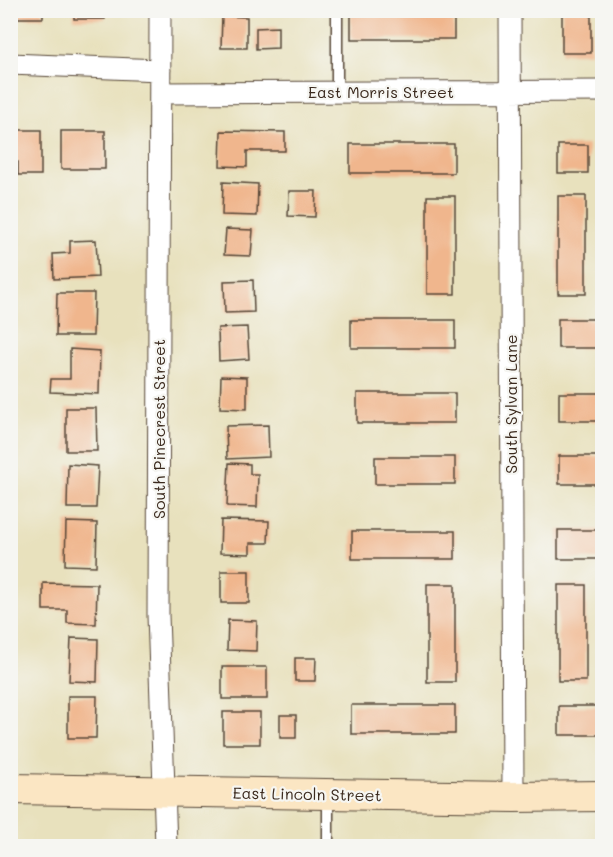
<svg xmlns="http://www.w3.org/2000/svg" width="613" height="857" font-family="Mali,sans-serif">
	<style>
		.building { fill: #f0b68d }
		.lines { fill: none; stroke-linecap: round; stroke-linejoin: round }
		.lane-casing { stroke: #554536; stroke-width: 13 }
		.street-casing { stroke: #554536; stroke-width: 23 }
		.secondary-casing { stroke: #554536; stroke-width: 32 }
		.lane { stroke: #fff; stroke-width: 10 }
		.street { stroke: #fff; stroke-width: 21 }
		.secondary { stroke: #fbe6c3; stroke-width: 30 }
		.labels { text-anchor: middle; stroke-width: 4.5; stroke-linejoin: round; paint-order: stroke }
		.street-label { font-size: 16px; fill: #3b2a1e; stroke: #f6f6f2 }
	</style>
	<rect width="100%" height="100%" fill="#f6f6f2"/>
	<filter id="ink" filterUnits="userSpaceOnUse"><feTurbulence type="fractalNoise" baseFrequency=".0167" numOctaves="2"/><feDisplacementMap in="SourceGraphic" scale="12" xChannelSelector="R" yChannelSelector="G"/><feConvolveMatrix kernelMatrix="1 2 1 2 8 2 1 2 1" color-interpolation-filters="sRGB"/></filter>
	<filter id="wash" filterUnits="userSpaceOnUse"><feTurbulence type="fractalNoise" baseFrequency=".008" numOctaves="4" result="noise"/><feDisplacementMap in="SourceGraphic" scale="24" xChannelSelector="R" yChannelSelector="G"/><feGaussianBlur stdDeviation="1.35" result="paint"/><feColorMatrix in="noise" values="0 0 0 0 0 0 0 0 0 0 0 0 0 0 0 0 0 1.4 0 .05"/><feComposite in="paint" operator="in"/></filter>
	<g filter="url(#wash)">
		<rect width="100%" height="100%" fill="#e8e1bd"/>
		<g id="blocks">
			<path class="building" d="M10 10H43V18H10Z
				M74 10H105V19H74Z
				M562 10H591V53H562Z
				M351 12H454V39H351Z
				M222 16 247 17V48H221Z
				M278 27V48L256 49V28Z
				M10 130H41V175H18V162H10Z
				M61 131H105V169H61Z
				M221 131 285 132V151H247V167L220 166Z
				M350 144H454V173H350Z
				M558 145H588V173H558Z
				M223 182 258 184 257 216 222 215Z
				M289 191H316L315 217 288 216Z
				M427 196H455V294H427Z
				M558 196H586V294H558Z
				M226 229 253 230 251 256 224 255Z
				M96 240 98 277 54 279 53 254 70 253V241Z
				M253 280 254 312 225 313 224 281Z
				M57 293H94L93 336H56Z
				M558 319H602V348H558Z
				M351 320H455V348H351Z
				M247 327 249 359 219 361 218 328Z
				M70 349 100 351 99 394 50 392 51 379H70Z
				M221 376 247 377V409L220 408Z
				M357 393H455V423H357Z
				M559 393H602V421H559Z
				M66 408H96L97 451H66Z
				M268 425 269 457 227 459 226 426Z
				M559 456H602V484H559Z
				M375 457H455V484H375Z
				M229 463 250 464V474H258L257 507 227 506Z
				M68 464 98 466 96 508H67Z
				M221 520 269 521 268 543H250V554L220 553Z
				M66 522 97 523 96 566 65 565Z
				M558 530H602V559H558Z
				M352 531H455V559H352Z
				M221 571H249V603H221Z
				M43 583 97 584 96 624 67 623V610H43Z
				M427 584H455V682H427Z
				M558 585H586V681H558Z
				M228 620 257 621 256 651 227 650Z
				M71 638 98 639 97 682 69 681Z
				M295 658H316L315 681H295Z
				M222 667H267V699H222Z
				M68 696H97L96 738H68Z
				M351 705H455V734H351Z
				M559 706H602V735H559Z
				M223 712H260V744H223Z
				M280 715H296V738H280Z"/>
		</g>
	</g>
	<g filter="url(#ink)">
		<use href="#blocks" fill-opacity="0" stroke="#554536" stroke-width="1.5"/>
		<g class="lines">
			<defs>
				<path id="lane" d="M337 10V92
					M328 795V846"/>
				<path id="street" d="M160 10 158 615 166 846
					M510 10 513 797
					M10 64 160 70
					M160 93 602 91"/>
				<path id="secondary" d="M10 789 513 797 602 796"/>
			</defs>
			<use href="#lane" class="lane-casing"/>
			<use href="#street" class="street-casing"/>
			<use href="#secondary" class="secondary-casing"/>
			<use href="#lane" class="lane"/>
			<use href="#street" class="street"/>
			<use href="#secondary" class="secondary"/>
		</g>
	</g>
	<g class="labels">
		<g class="street-label">
			<text x="381" y="98">East Morris Street</text>
			<text transform="translate(511 404) rotate(-90)" y="6">South Sylvan Lane</text>
			<text transform="translate(159 429) rotate(-90)" y="6">South Pinecrest Street</text>
			<text transform="translate(307 794) rotate(1)" y="6">East Lincoln Street</text>
		</g>
	</g>
	<rect width="613" height="857" fill="none" stroke="#f6f6f2" stroke-width="36"/>
</svg>
